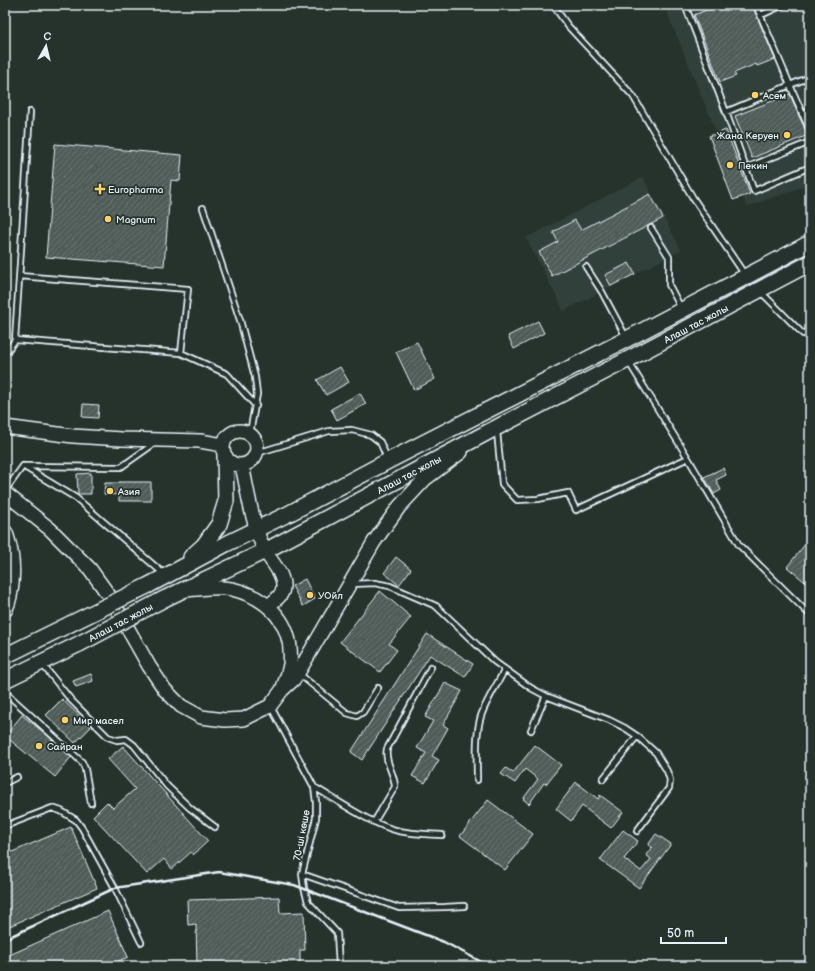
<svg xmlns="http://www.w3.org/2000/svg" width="815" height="971" font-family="'Balsamiq Sans',sans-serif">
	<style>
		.built { fill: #333f3a }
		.building { fill: url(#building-hatch); stroke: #e8f1f8 }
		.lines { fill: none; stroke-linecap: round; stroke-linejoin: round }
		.lane-casing { stroke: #e8f1f8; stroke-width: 8 }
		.secondary-casing { stroke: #e8f1f8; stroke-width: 16 }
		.primary-casing { stroke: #e8f1f8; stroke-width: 18 }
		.lane { stroke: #26332d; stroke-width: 4.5 }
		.secondary { stroke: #26332d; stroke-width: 13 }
		.primary { stroke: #26332d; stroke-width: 15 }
		.rail { stroke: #e8f1f8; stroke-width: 2.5 }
		.primary-bridge-casing { stroke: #e8f1f8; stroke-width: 18; stroke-linecap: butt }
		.primary-bridge { stroke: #26332d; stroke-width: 15 }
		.poi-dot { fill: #ffd166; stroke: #26332d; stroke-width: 1.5 }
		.labels { text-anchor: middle; stroke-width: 3.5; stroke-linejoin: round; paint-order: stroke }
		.poi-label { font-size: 10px; fill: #e8f1f8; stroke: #26332d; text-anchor: start }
		.street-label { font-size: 10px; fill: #e8f1f8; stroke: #26332d }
	</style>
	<defs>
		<pattern id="building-hatch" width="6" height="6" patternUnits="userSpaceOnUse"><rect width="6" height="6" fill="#505c59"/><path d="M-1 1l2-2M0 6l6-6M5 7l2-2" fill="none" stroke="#697472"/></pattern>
	</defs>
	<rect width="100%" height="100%" fill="#26332d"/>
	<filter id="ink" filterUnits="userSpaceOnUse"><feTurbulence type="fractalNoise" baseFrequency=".025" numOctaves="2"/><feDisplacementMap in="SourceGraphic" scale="8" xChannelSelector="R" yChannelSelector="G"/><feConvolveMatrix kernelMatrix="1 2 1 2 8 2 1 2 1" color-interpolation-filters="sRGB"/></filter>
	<g filter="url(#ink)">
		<path class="built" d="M664 5H810V184L747 207Z
			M643 177 681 250 564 311 526 238Z"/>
		<path class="building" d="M722 5H752L775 59 757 66 756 64 734 73 736 76 720 82 694 15 709 9 710 10Z
			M790 94 799 116 808 135 752 158 735 116Z
			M726 130 750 194 733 200 709 136Z
			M55 144 182 155 180 181 171 180 164 266 46 257Z
			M650 194 663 218 552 276 539 252 558 242 553 232 575 220 581 230Z
			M629 263 635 274 611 286 605 275Z
			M538 321 544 333 514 349 508 336Z
			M417 342 435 379 414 390 396 352Z
			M340 367 349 382 326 395 317 380Z
			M360 393 366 404 337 420 331 409Z
			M83 404 99 405 98 418 82 417Z
			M723 468 726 475 716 480 721 490 714 494 704 477Z
			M91 473V494H78L77 474Z
			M119 482H151V501H119V495L104 494 105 483H119Z
			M810 538V586L787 567Z
			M396 557 411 569 399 585 384 573Z
			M305 579 315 599 303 606 292 586Z
			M380 591 411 617 389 644 397 650 380 672 340 642Z
			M427 634 473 664 465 677 430 655 362 760 351 752Z
			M91 674 93 681 76 687 73 681Z
			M445 683 462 691 443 725 448 728 432 756 439 760 425 783 412 776 426 753 417 748 433 721 425 717Z
			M62 699 91 727 75 743 46 715Z
			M22 715 47 735 71 757 55 777 5 736Z
			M535 745 561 765 546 784 544 783 529 804 523 799 538 779 525 769 515 783 501 774 506 768 513 773Z
			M123 746 208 841 193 855 191 852 172 869 164 859 147 874 93 816 107 802 113 808 135 789 108 759Z
			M576 782 598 799 600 795 623 812 611 828 582 806 571 821 556 809Z
			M488 800 533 834 505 870 460 836Z
			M71 827 97 888 5 928V855Z
			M623 830 638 841 624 859 641 871 651 859 646 855 652 847 648 845 656 834 671 844 639 888 600 860Z
			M279 897 280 913 304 912 305 950H300V966H197L196 924 188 925 187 900Z
			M108 911 128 957 107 966H5V957Z"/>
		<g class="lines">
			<defs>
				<path id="lane" d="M553 5 568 26 633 96 693 198 745 275
					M685 5 726 112 790 85 756 5
					M761 15 783 5
					M810 77 790 85 810 131
					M30 112 15 340 181 353 227 374 256 406
					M726 112 754 191 810 167
					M802 114 810 111
					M746 168 810 142
					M203 208 240 320 255 377 257 394 250 433
					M651 228 669 257V285L681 308
					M586 267 602 292 626 337
					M19 276 188 289 181 353
					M760 291 803 334 809 331
					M5 354 15 340
					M497 431 502 484 517 500 538 499 568 493 576 510 688 458 628 361
					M257 453 329 431 352 430 371 435 380 442 387 458
					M688 458 739 545 810 615
					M25 466 121 467 155 443
					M5 491 23 466 76 498 164 574
					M352 584 375 583 390 586 436 606 495 662 531 688 546 696 609 720 625 728 637 736 656 753 667 771 670 780 669 788 637 831
					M42 664 71 700 108 737 117 740 126 739 134 745 167 786 190 808 215 827
					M298 673 347 713 357 716 363 712 378 688
					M5 692 82 762 85 769 91 803
					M271 707 314 787 316 802V818L302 874 304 888 308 902 337 933 339 966
					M531 730 546 696
					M603 779 637 736
					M477 780C477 759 475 736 481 716 486 701 498 683 505 669
					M5 783 17 777
					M314 787C340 802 370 824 399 831 413 834 427 834 442 835
					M374 822 395 787C395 774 384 762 387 749L431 667
					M5 826 52 808 61 811 76 820 82 828 115 888 141 942
					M302 874 399 908 445 907 464 906"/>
				<path id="secondary" d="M5 427 73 436 121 439 200 441 223 445
					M223 448a17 17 0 1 1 34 0a17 17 0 1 1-34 0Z
					M242 465C248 493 252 523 264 549 270 561 284 573 283 587 283 596 274 601 268 606
					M5 493 50 529 90 569 110 597 149 666 165 690 181 706 201 717 225 720 244 719 270 706 282 690 294 679 298 673 374 542 399 507 425 479 461 452
					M186 590C201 589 217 586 232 589 269 598 294 624 290 664 289 672 285 682 282 690"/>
				<g id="primary">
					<path d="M5 533C7 539 9 545 10 552 13 569 12 593 5 609"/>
					<path d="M191 557 204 545 219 524 226 501 225 457"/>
					<path d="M149 585 226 544 290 513 388 461 627 339 810 243"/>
					<path id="s1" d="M164 599 265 551 490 431 627 360 810 263"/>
					<path d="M5 656 70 624"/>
					<path d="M5 680 79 644"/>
				</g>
			</defs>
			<use href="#lane" class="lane-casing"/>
			<use href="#secondary" class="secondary-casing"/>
			<use href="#primary" class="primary-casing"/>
			<use href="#lane" class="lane"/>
			<use href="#secondary" class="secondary"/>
			<use href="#primary" class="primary"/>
			<path class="rail" d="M5 939 115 888 219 872 294 885 444 942 489 966"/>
			<defs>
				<g id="primary-bridge">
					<path d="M70 624 149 585"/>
					<path id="s2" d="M79 644 164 599"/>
				</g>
			</defs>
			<use href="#primary-bridge" class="primary-bridge-casing"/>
			<use href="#primary-bridge" class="primary-bridge"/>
		</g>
	</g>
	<g class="poi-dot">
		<circle cx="755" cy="95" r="4"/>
		<circle cx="787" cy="135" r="4"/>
		<circle cx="730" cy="165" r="4"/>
		<path d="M98 183h4v4h4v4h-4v4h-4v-4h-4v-4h4z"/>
		<circle cx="108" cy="219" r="4"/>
		<circle cx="110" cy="491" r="4"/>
		<circle cx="310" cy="595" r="4"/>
		<circle cx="65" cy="720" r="4"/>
		<circle cx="39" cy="746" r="4"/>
	</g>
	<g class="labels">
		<g class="poi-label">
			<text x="763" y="99">Асем</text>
			<text x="779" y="139" text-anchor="end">Жана Керуен</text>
			<text x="738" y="169">Пекин</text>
			<text x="108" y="193">Europharma</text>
			<text x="116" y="223">Magnum</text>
			<text x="118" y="495">Азия</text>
			<text x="318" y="599">УОйл</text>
			<text x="73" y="724">Мир масел</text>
			<text x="47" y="750">Сайран</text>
		</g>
		<g class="street-label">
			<text dy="4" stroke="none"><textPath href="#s1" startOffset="599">Алаш тас жолы</textPath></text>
			<text dy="4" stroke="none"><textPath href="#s1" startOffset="275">Алаш тас жолы</textPath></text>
			<text dy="4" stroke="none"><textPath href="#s2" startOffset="47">Алаш тас жолы</textPath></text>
			<text transform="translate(301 835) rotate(-79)" y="4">70-ші көше</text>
		</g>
	</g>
	<rect width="815" height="971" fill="none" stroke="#26332d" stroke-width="20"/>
	<rect x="10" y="10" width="795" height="951" fill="none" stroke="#e8f1f8" stroke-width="1.5" filter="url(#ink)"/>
	<g transform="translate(46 46) rotate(8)" stroke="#26332d" stroke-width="3" paint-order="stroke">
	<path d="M0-3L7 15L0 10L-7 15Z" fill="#e8f1f8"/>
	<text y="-6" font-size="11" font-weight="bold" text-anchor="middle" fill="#e8f1f8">С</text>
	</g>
	<path d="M661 937v6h65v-6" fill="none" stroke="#e8f1f8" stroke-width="2"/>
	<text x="667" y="937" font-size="12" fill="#e8f1f8" stroke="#26332d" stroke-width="3" paint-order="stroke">50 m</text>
</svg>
